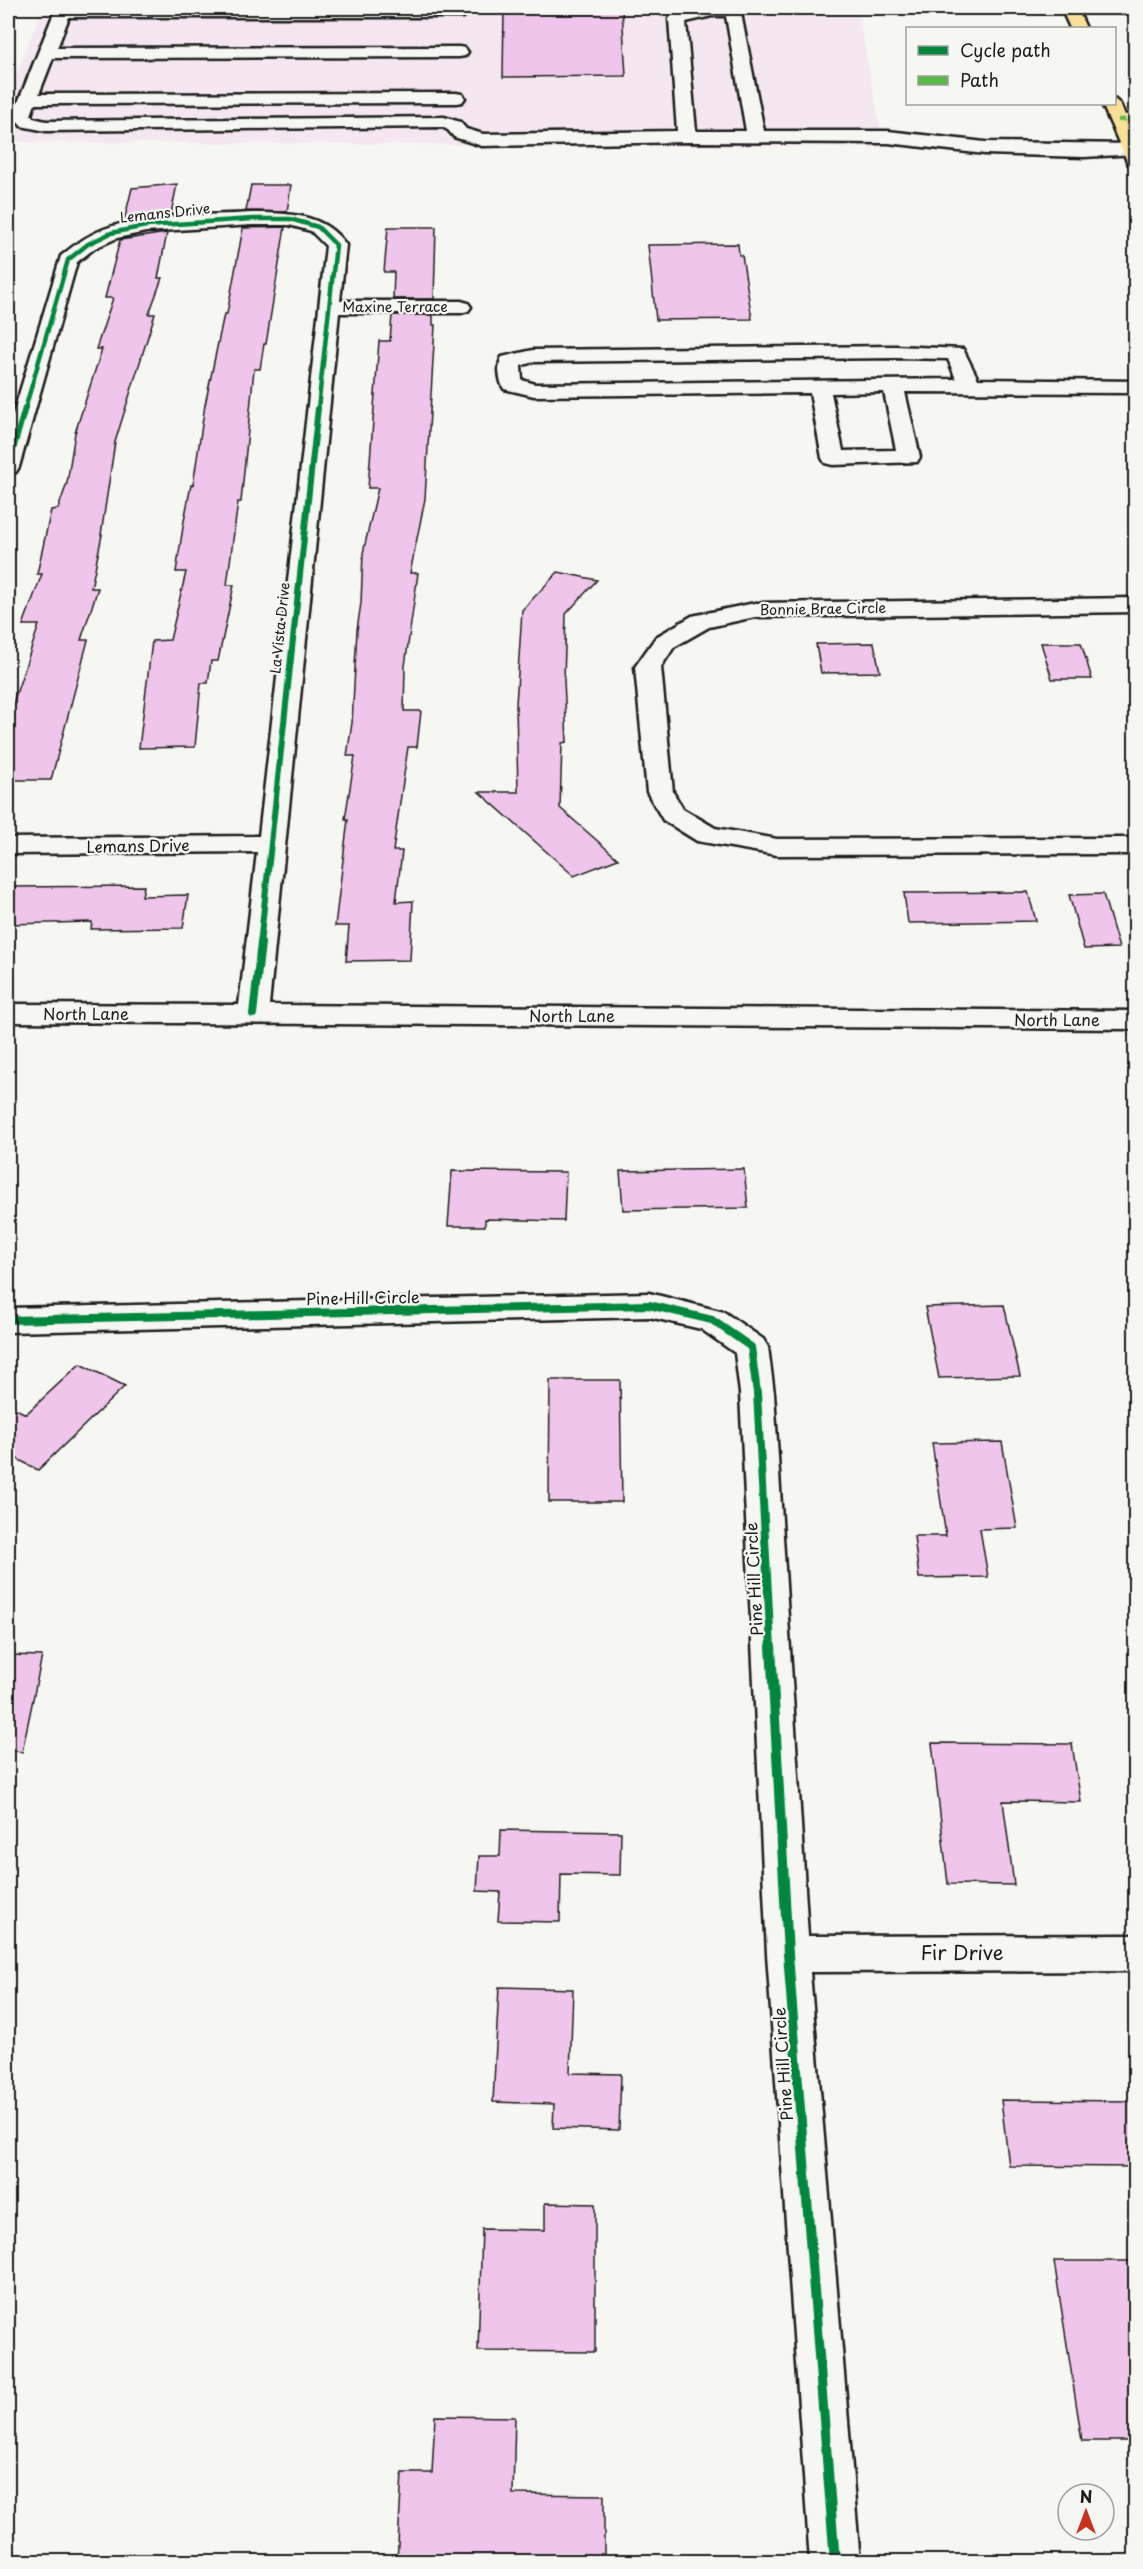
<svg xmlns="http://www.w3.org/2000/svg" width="1143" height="2569" font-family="'Playpen Sans',sans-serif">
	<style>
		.built { fill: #f4e7f0 }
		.building { fill: #f0c5eb; stroke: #1c1c1c; stroke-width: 1.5 }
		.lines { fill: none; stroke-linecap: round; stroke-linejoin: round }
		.minor-casing { stroke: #1c1c1c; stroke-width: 5 }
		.major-casing { stroke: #1c1c1c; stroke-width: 5 }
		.minor { fill: #f6f6f2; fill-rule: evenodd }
		.major { fill: #f9e096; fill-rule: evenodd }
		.quiet { stroke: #58b947; stroke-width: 4; stroke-dasharray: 7 4; stroke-linecap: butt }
		.cycleway-far3-casing { stroke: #f6f6f2; stroke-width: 7 }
		.cycleway-far2-casing { stroke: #f6f6f2; stroke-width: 9 }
		.cycleway-far1-casing { stroke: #f6f6f2; stroke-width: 11 }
		.cycleway-casing { stroke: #f6f6f2; stroke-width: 14 }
		.cycleway-far3 { stroke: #00873e; stroke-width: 4.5 }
		.cycleway-far2 { stroke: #00873e; stroke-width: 6 }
		.cycleway-far1 { stroke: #00873e; stroke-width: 8 }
		.cycleway { stroke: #00873e; stroke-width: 10 }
		.labels { text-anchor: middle; stroke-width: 4.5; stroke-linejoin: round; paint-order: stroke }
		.far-street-label { font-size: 14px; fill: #1c1c1c; stroke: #f6f6f2 }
		.street-label { font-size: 16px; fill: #1c1c1c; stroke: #f6f6f2 }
		.near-street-label { font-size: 20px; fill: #1c1c1c; stroke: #f6f6f2 }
	</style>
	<rect width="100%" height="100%" fill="#f6f6f2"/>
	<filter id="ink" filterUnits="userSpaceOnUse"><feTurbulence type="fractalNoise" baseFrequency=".0167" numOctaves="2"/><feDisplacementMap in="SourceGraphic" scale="12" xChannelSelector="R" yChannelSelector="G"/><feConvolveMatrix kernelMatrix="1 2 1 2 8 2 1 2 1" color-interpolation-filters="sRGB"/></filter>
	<g filter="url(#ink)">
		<path class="built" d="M42 8H857L884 147 8 142V96Z"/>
		<path class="building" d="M622 10 626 76 503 77 504 11Z
			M177 184 171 214 124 221 132 188Z
			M251 185H291L287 212 246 211Z
			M285 227 266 344H264L260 369H254L241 502H238L227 585H234L218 661H211L208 683H201L195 747 139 748 152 641 170 640 186 572H176L184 521 191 485H193L205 405 224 314H227L243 228Z
			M388 227H436L434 299H393L394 272H384Z
			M167 233 158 278H162L149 314H155L115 442 101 535H102L91 588H98L81 640H88L51 780H8V718L39 625H23L42 574H37L51 510 58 509 67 483 75 433 102 349H96L113 298H105L120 240Z
			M738 244 739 255H742L752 319 656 320 648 245Z
			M392 315H433V325H435L425 499 410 573H418L405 666 404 711H421L417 747H408L393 851H402L396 902 413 901 410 960 346 961 349 926H335L348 819H345L355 756H347L352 723 357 630 361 603 363 553 378 488H368L379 341H390Z
			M558 572 597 580 566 614 564 680 567 742 562 743 560 808 618 859 574 876 479 792H518L516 705 522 610Z
			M874 643 880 672 821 673 816 644Z
			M1041 643H1081L1092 679H1052Z
			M144 886 142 896 188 895 183 928 91 929 92 922 8 924V887Z
			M1028 892 1036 921 908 923 904 893Z
			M1103 894 1119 948 1084 949 1069 895Z
			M744 1169 748 1208 623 1210 620 1171Z
			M452 1171 566 1172 564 1221 485 1219V1226H448Z
			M1004 1305 1020 1376 939 1378 925 1307Z
			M80 1364 125 1386 38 1470 8 1454V1405L26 1414Z
			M550 1380H620L622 1502H549Z
			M1002 1442 1017 1528 980 1529 988 1577 919 1578 914 1536H946L932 1443Z
			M8 1655 42 1656 22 1752 8 1750Z
			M932 1743 1072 1744 1081 1802 1003 1801 1014 1885 948 1884Z
			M501 1830 621 1832 620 1875 561 1874 560 1922 498 1921 500 1892 477 1891 479 1856H500Z
			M499 1987 573 1989 570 2073 621 2074 619 2130 553 2128 554 2104 493 2102Z
			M1001 2100 1136 2101V2167L1009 2166Z
			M545 2203 595 2204V2352L478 2351 482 2229 545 2230Z
			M1054 2261H1130L1136 2290V2441H1082Z
			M435 2416 515 2417 513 2494 604 2495V2562H397L402 2473H432Z"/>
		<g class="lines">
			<defs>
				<path id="minor" d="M56 8H465L471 12 463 17H69L57 48 459 47 465 48 468 52 465 56 459 57 53 58 39 94 456 93 462 94 465 98 462 102 456 103 35 104 31 115 33 118 46 121 444 117 460 122 466 129 483 134 677 131 669 19 671 15 705 8H740L764 131H888L985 142 1131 144 1136 146V154L1084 157 985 154 888 143 687 142 482 146 454 137 448 130 442 127 46 131 21 126 13 115ZM712 16H726L746 131H696L686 22Z
					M1061 8H1136V13H1069Z
					M1136 114V124H1112L1109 120 1112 116Z
					M252 213C288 213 324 213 346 245L340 301H461L468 303 471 307 468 311 461 313H339L269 1005 1136 1011V1029L8 1022V1004L239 1005 257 852 8 854V838L259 836 326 246 311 231 289 225H252L146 232 117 238 95 248 77 262 19 467 16 472 8 474V431L61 256C74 245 88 235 104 229 147 213 206 216 252 213Z
					M895 346 963 349 978 379 1136 381V393L905 392 920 457 917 462 833 465 825 463 822 458 810 393 534 396 504 389C499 381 497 365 502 357L533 350ZM895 358 948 359 956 379 535 384 522 380 521 366 533 362ZM884 392 896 450 843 451 831 393Z
					M1136 598V612L755 617 709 627 674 647 661 667 673 792 683 809 715 828 777 839 1136 838V854L777 855 697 841 663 820 647 792 635 667 656 637 692 616 755 603Z
					M649 1293 724 1312 763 1339 768 1347 774 1393 808 1936 1136 1935V1971L810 1972 860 2562H810L767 1954 740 1393 735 1353 701 1329 649 1317 8 1332V1308Z"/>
				<path id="major" d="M1061 8H1077L1086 28H1070Z
					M1114 99 1120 104 1136 139V166L1129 165 1127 161 1102 104H1114Z"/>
			</defs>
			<use href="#minor" class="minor-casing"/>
			<use href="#major" class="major-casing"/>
			<use href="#minor" class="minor"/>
			<use href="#major" class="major"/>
			<path class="quiet" d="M1069 8H1136
				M1118 120 1136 119"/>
			<defs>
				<path id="cycleway-far3" d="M25 409 68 260 88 244 111 233 146 226 252 219H290L318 227 336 245 318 409"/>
				<path id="cycleway-far2" d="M8 467 25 408
					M260 945 318 408"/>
				<path id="cycleway-far1" d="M253 1014 261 943
					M8 1320 649 1305 712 1320 751 1347 757 1393 771 1648"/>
				<path id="cycleway" d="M771 1646 788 1954 835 2562"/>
			</defs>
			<use href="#cycleway-far3" class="cycleway-far3-casing"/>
			<use href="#cycleway-far2" class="cycleway-far2-casing"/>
			<use href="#cycleway-far1" class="cycleway-far1-casing"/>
			<use href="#cycleway" class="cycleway-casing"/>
			<use href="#cycleway-far3" class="cycleway-far3"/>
			<use href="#cycleway-far2" class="cycleway-far2"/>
			<use href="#cycleway-far1" class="cycleway-far1"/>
			<use href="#cycleway" class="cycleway"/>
		</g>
	</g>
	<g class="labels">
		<g class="far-street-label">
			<text transform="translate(165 213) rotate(-6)" y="5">Lemans Drive</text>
			<text x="395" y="312">Maxine Terrace</text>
			<text transform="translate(823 609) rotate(-1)" y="5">Bonnie Brae Circle</text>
			<text transform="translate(280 628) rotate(-84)" y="5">La Vista Drive</text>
		</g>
		<g class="street-label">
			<text transform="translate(138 846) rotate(-1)" y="6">Lemans Drive</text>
			<text x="86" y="1020">North Lane</text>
			<text x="572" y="1022">North Lane</text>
			<text x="1057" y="1026">North Lane</text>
			<text transform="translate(363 1298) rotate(-1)" y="6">Pine Hill Circle</text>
			<text transform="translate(754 1579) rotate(-93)" y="6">Pine Hill Circle</text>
			<text transform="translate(783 2064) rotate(-94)" y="6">Pine Hill Circle</text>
		</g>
		<g class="near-street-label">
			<text x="962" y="1960">Fir Drive</text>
		</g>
	</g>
	<rect width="1143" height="2569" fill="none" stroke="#f6f6f2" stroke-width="30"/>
	<rect x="15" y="15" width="1113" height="2539" fill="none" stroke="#1c1c1c" stroke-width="2" filter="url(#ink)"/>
	<rect x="906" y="27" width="210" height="78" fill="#f6f6f2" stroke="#9f9f9c" stroke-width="1.5"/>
	<rect x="918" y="46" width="30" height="9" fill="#00873e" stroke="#9f9f9c" stroke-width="1.5"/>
	<text x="960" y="57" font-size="18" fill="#1c1c1c">Cycle path</text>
	<rect x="918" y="76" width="30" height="9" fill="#58b947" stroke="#9f9f9c" stroke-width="1.5"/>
	<text x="960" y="87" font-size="18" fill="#1c1c1c">Path</text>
	<g transform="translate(1086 2512)"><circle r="28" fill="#f6f6f2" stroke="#9f9f9c" stroke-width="1.5"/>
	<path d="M0-4.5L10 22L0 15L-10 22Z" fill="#c8321e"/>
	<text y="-9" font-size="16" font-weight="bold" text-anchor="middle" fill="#1c1c1c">N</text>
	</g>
</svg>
